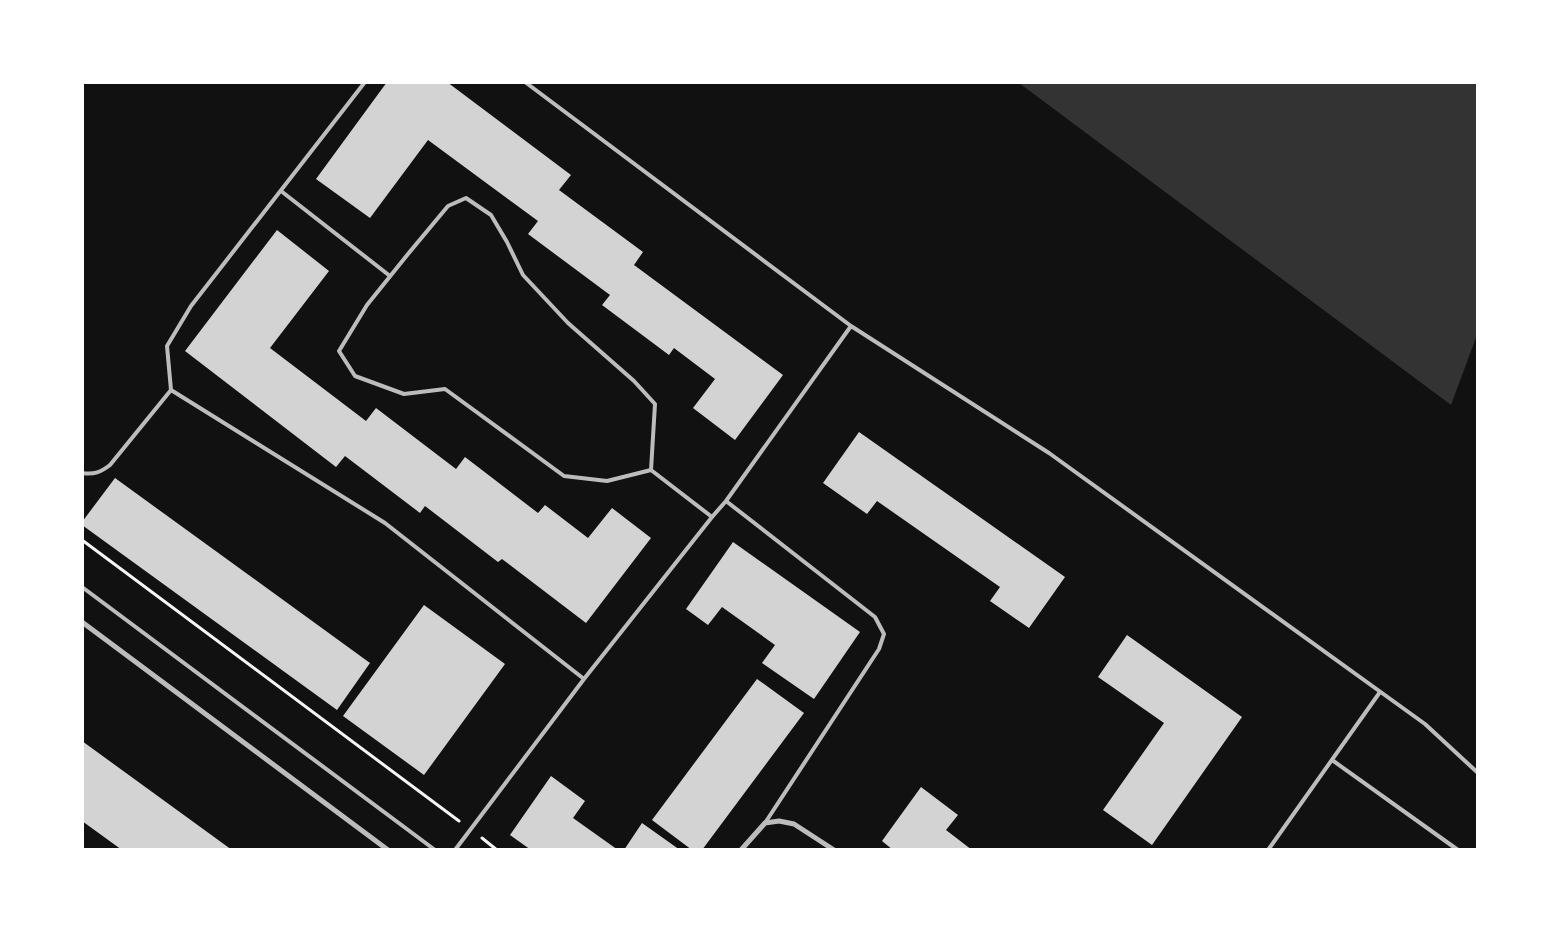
<svg xmlns="http://www.w3.org/2000/svg" width="1560" height="932" font-family="'PT Sans',sans-serif">
	<style>
		.water { fill: #333 }
		.building { fill: #d3d3d3 }
		.lines { fill: none; stroke-linecap: round; stroke-linejoin: round }
		.path { stroke: #f5f5f5; stroke-width: 3 }
		.service { stroke: #bcbcbc; stroke-width: 4 }
		.minor { stroke: #bcbcbc; stroke-width: 5 }
	</style>
	<rect width="100%" height="100%" fill="#111"/>
	<path class="water" d="M1019 83H1477V335L1451 405Z"/>
	<path class="building" d="M387 82H447L571 175 559 190 643 252 634 265 783 375 735 440 693 408 715 379 674 348 669 355 602 305 610 295 528 234 538 221 428 140 370 218 316 179Z
		M277 230 329 271 270 348 366 421 376 408 456 469 465 457 538 513 545 505 588 538 612 508 651 538 586 623 502 559 498 562 425 506 420 513 345 456 336 467 185 351Z
		M859 432 1065 577 1029 628 990 601 1000 587 877 501 867 514 823 483Z
		M115 478 370 663 337 710 82 525V522Z
		M733 542 860 632 814 699 762 663 775 645 722 607 708 625 686 609Z
		M424 605 505 664 424 775 343 716Z
		M1127 635 1242 717 1152 845 1103 810 1164 723 1098 677Z
		M757 679 804 713 702 850H692L652 820Z
		M82 741 232 850H122L82 821Z
		M551 776 585 801 573 818 618 850H531L510 835Z
		M921 787 958 815 946 830 972 850H893L882 841Z
		M642 823 680 850H624Z"/>
	<g class="lines">
		<path class="path" d="M82 540 459 821
			M482 838 497 850"/>
		<path class="service" d="M281 191 390 276
			M851 326 1049 453 1425 724 1478 773
			M171 390 167 346 191 306 365 82
			M651 470 607 481 564 476 445 389 404 394 355 376 339 351 367 305 408 254 448 206 466 198 491 215 507 242 523 275 568 323 634 381 655 404 651 470 712 517
			M82 473C94 475 101 472 110 465L171 390 385 523 584 679
			M726 501 875 617 884 634 879 649 765 823
			M82 587 435 850
			M1332 760 1458 850
			M455 850 584 679 712 517 726 501 851 326 525 82
			M1268 850 1380 692"/>
		<path class="minor" d="M82 622 388 850
			M741 850 765 823 779 821 794 824 834 850"/>
	</g>
	<rect width="1560" height="932" fill="none" stroke="#ffffff" stroke-width="168"/>
</svg>
